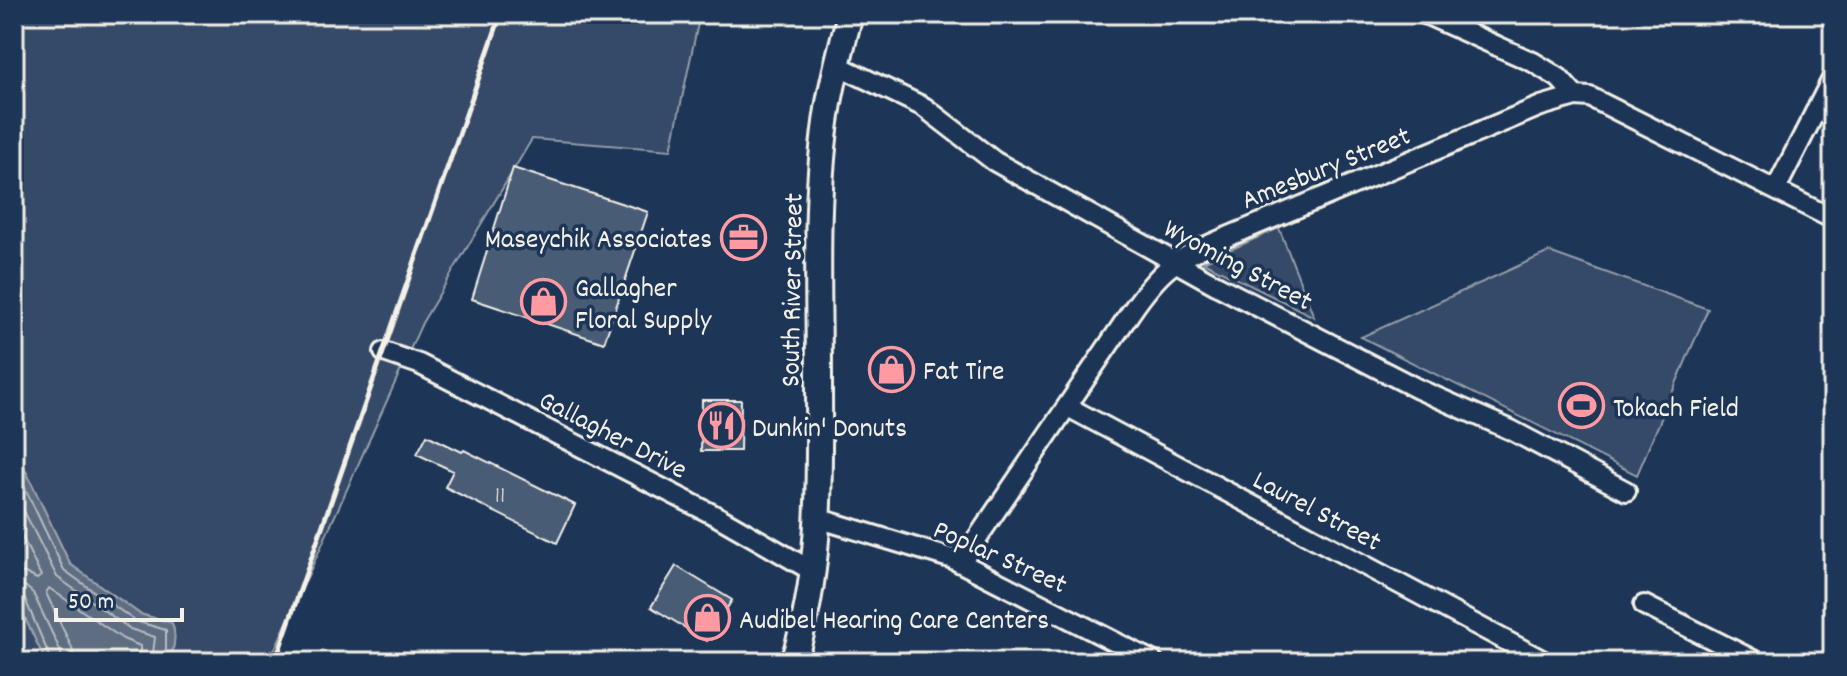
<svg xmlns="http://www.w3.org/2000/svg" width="1847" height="676" font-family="Dekko,sans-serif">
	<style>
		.green { fill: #354a67; stroke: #949ea8; stroke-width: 2 }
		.water { fill: #5e6d82; stroke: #9aa2ab; stroke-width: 2 }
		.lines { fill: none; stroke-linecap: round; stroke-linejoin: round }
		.shore { stroke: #b8bcbf; stroke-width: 2 }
		.building { fill: #485b74; stroke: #f4f1e8; stroke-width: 2 }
		.minor-casing { stroke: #f4f1e8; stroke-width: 24 }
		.major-casing { stroke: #f4f1e8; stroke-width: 30 }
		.minor { stroke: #1d3557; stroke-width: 18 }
		.major { stroke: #1d3557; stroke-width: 24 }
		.rail { stroke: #f4f1e8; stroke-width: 5 }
		.labels { text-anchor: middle; stroke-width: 7; stroke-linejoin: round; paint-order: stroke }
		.number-label { font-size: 24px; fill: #c9cccb }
		.street-label { font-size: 28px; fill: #f4f1e8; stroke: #1d3557 }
		.poi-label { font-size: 28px; fill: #f4f1e8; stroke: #1d3557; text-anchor: start }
	</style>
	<rect width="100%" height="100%" fill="#1d3557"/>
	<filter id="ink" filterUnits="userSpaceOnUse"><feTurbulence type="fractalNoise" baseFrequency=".0125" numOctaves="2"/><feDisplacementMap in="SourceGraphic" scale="16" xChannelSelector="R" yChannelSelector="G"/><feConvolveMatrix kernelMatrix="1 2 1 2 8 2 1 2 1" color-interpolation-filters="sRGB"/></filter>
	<g filter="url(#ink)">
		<path class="green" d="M14 14H700L671 150 532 139 422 323 269 662H169C174 649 177 636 172 623L140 614 70 564 14 446Z
			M1279 228 1314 317 1203 262Z
			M1549 252 1708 309 1637 475 1361 337Z
			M14 595 46 662H14Z"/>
		<path class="water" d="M14 446 70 564 140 614 172 623C177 636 174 649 169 662H46L14 595Z"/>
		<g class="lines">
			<path class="shore" d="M14 465 64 570 135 621 166 630V648L162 662
				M14 491 57 577 130 629 155 637 152 662
				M14 520 41 576 37 579 25 573 14 572
				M14 584 25 586 33 593 61 652 62 662
				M14 594 25 599 52 662
				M74 662 72 648 46 593 49 588 123 639 140 646V662"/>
		</g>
		<path class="building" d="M513 168 648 212 604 343 472 299Z
			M702 400H741L740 451H701Z
			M427 435 462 452 464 450 575 505 557 543 445 487 453 471 417 454Z
			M676 566 732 600 707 641 651 607Z"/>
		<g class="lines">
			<defs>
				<path id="minor" d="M1425 14 1533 62 1559 78 1575 96
					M837 65 924 107 994 161 1218 286 1418 389 1511 430 1626 491
					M1776 189 1833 77
					M384 352 419 364 720 518 814 572
					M1068 407 1542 660
					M817 518 953 559 1154 662
					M961 562 1131 312C1160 270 1173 260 1220 240L1541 106 1575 96 1590 97 1833 219
					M1644 605 1757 662"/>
				<path id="major" d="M793 662C823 570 819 473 819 378 819 289 814 197 828 109 833 77 842 46 850 14"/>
			</defs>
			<use href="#minor" class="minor-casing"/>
			<use href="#major" class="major-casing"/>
			<use href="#minor" class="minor"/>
			<use href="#major" class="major"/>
			<path class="rail" d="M275 662 501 14"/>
		</g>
	</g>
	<defs>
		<symbol id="office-ring" viewBox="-11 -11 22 22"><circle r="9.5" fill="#1d3557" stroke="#ff9aa2" stroke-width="1.5"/><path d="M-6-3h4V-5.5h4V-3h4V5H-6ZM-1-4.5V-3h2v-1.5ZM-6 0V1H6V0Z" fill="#ff9aa2"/></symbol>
		<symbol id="shop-ring" viewBox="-11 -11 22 22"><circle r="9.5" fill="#1d3557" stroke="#ff9aa2" stroke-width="1.5"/><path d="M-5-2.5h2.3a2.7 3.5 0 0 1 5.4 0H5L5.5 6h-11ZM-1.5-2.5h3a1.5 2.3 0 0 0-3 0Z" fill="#ff9aa2"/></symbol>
		<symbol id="stadium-ring" viewBox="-11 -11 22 22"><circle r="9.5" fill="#1d3557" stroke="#ff9aa2" stroke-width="1.5"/><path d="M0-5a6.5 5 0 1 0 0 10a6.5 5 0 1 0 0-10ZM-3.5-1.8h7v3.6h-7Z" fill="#ff9aa2"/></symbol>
		<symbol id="restaurant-ring" viewBox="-11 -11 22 22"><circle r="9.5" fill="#1d3557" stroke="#ff9aa2" stroke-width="1.5"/><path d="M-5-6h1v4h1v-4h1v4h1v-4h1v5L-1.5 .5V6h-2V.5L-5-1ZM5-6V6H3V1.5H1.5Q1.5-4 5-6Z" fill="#ff9aa2"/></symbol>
	</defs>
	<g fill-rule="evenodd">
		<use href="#office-ring" x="718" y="212" width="51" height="51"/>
		<use href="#shop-ring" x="518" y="276" width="51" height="51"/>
		<use href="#shop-ring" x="866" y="344" width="51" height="51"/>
		<use href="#stadium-ring" x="1556" y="380" width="51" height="51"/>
		<use href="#restaurant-ring" x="696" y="400" width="51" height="51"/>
		<use href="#shop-ring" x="682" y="592" width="51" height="51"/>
	</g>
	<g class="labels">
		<g class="number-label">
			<text x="500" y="502">11</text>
		</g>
		<g class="street-label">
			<text transform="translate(1325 166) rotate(-22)" y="10">Amesbury Street</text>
			<text transform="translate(1239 263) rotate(28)" y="10">Wyoming Street</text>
			<text transform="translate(790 290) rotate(-89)" y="10">South River Street</text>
			<text transform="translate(614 433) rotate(27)" y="10">Gallagher Drive</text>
			<text transform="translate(1318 509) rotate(28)" y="10">Laurel Street</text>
			<text transform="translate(1001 555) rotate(24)" y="10">Poplar Street</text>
		</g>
		<g class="poi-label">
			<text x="712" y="247" text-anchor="end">Maseychik Associates</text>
			<text x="575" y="296">Gallagher<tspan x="575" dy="32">Floral Supply</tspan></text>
			<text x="923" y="379">Fat Tire</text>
			<text x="1613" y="416">Tokach Field</text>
			<text x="752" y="436">Dunkin' Donuts</text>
			<text x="739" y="628">Audibel Hearing Care Centers</text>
		</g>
	</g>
	<rect width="1847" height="676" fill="none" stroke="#1d3557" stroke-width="48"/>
	<rect x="24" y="24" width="1799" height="628" fill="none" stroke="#f4f1e8" stroke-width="3" filter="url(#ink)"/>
	<path d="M56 608v12h126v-12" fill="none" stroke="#f4f1e8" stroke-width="4"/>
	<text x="68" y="608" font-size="24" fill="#f4f1e8" stroke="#1d3557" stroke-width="6" paint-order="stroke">50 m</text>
</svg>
